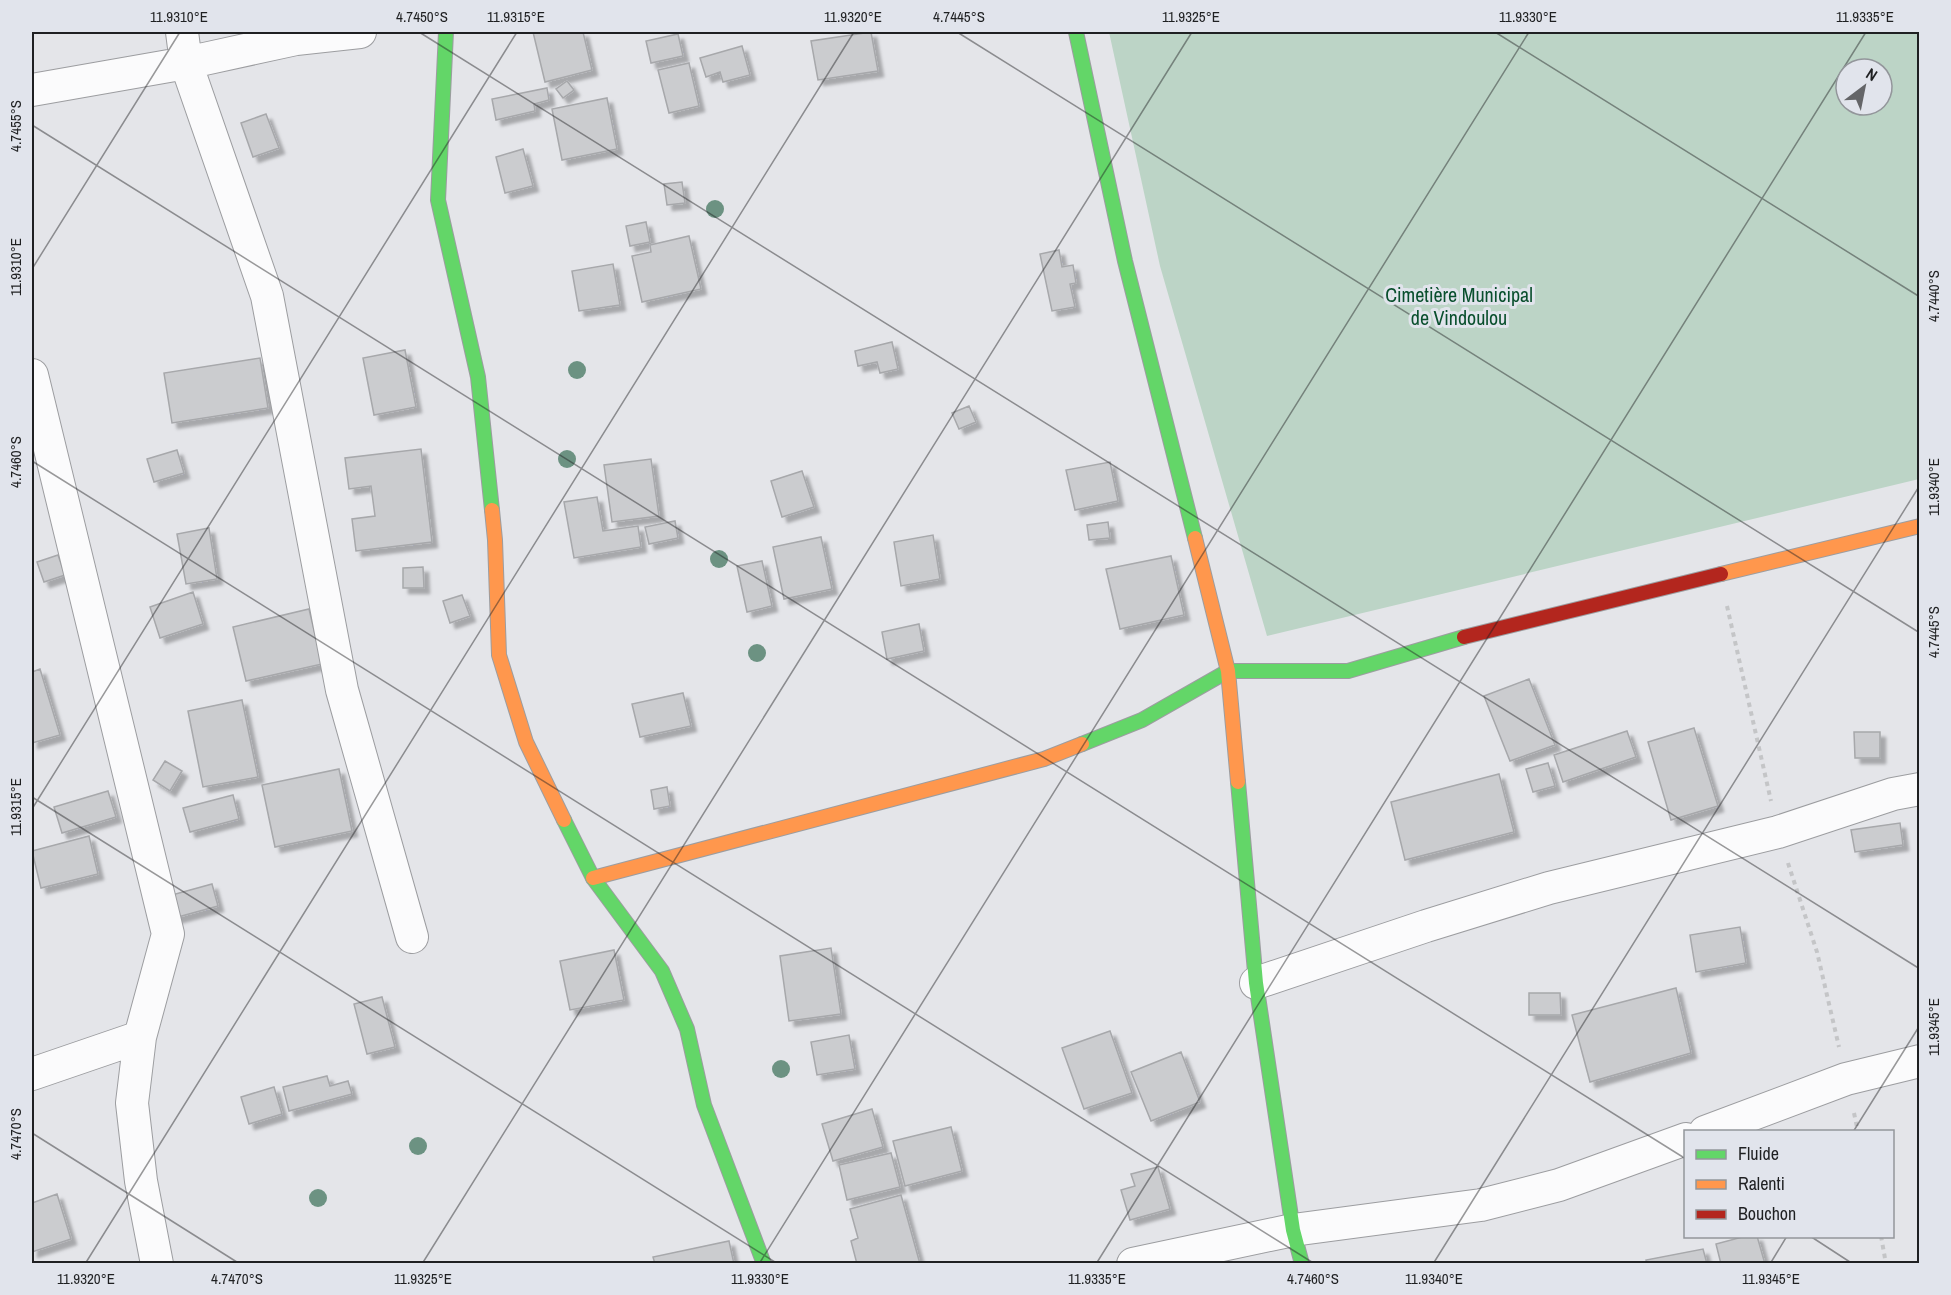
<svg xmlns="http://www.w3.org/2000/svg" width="1951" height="1295" font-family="'Archivo Narrow',sans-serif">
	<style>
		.green { fill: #bcd4c6; fill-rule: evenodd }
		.building { fill: #cbcccf; stroke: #a7a8ab; stroke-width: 1.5; filter: url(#shadow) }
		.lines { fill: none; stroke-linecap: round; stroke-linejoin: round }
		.street-casing { stroke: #9c9da0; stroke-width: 34 }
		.fast-casing { stroke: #9c9da0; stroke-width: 16 }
		.slow-casing { stroke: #9c9da0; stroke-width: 16 }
		.jam-casing { stroke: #9c9da0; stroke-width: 16 }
		.path { stroke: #c4c5c7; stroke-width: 4; stroke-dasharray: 4.5 4.5; stroke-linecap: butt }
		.street { stroke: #fbfbfc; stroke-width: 32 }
		.fast { stroke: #63d668; stroke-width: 14 }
		.slow { stroke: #ff974d; stroke-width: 14 }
		.jam { stroke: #b3261e; stroke-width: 14 }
		.tree { fill: #6c9282 }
		.ticks { fill: none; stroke: #1f2022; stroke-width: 1.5; stroke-opacity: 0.45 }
		.labels { text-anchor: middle; stroke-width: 6; stroke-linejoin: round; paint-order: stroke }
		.park-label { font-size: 20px; fill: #094f2d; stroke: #e1e4ec }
		.neatline { fill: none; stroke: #1f2022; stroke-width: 2 }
		.ticks-label { font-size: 15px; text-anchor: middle; fill: #1f2022 }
	</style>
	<defs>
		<filter id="shadow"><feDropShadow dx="5.5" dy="5.5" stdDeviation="1.5" flood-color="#0004"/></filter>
	</defs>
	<rect width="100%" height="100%" fill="#e4e5e9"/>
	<path class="green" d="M1109 32H1919V479L1267 636 1160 266ZM1846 69H1882V105H1846Z"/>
	<path class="building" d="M533 32H583L592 70 545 82Z
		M871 32 878 71 818 80 811 41Z
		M678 34 683 56 651 63 646 41Z
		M742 46 750 75 723 82 720 72 706 77 700 58Z
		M689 63 699 106 669 113 658 70Z
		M567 81 574 90 563 98 556 89Z
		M547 88 549 100 534 104 535 111 496 120 492 99Z
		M607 98 617 149 562 160 552 109Z
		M266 114 279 148 253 157 241 123Z
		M523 149 533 186 505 193 496 157Z
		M682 182 685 203 667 205 664 184Z
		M646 222 650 242 630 246 626 226Z
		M689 236 701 289 642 302 632 256 651 252 650 245Z
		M1059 250 1062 267 1073 265 1076 283 1070 284 1075 307 1052 311 1040 254Z
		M613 264 620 305 579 311 572 271Z
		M892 342 898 369 880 373 877 362 858 366 855 351Z
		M405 350 416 407 374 415 363 358Z
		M260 358 268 408 172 423 164 373Z
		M969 406 976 422 959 429 952 413Z
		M421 449 432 542 356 551 352 519 375 516 371 486 349 489 345 458Z
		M177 450 184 473 154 482 147 459Z
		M651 459 659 516 612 522 604 465Z
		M1110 462 1118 501 1075 510 1066 470Z
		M802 471 814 507 782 517 771 481Z
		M597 497 603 531 638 526 641 547 574 558 564 502Z
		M675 521 678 538 649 544 645 527Z
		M1108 522 1110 538 1089 540 1087 525Z
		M209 528 217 579 186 584 177 534Z
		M933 535 940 579 901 586 894 542Z
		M821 537 832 589 784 599 773 547Z
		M58 555 65 575 44 582 37 562Z
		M1171 556 1184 615 1120 629 1106 569Z
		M762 561 772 606 747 612 737 566Z
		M423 567 424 588H403V568Z
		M193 592 203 624 160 638 150 607Z
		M462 595 470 616 450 623 443 601Z
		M309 609 322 664 246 681 233 627Z
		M919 624 924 651 887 659 882 632Z
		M40 669 60 735 32 743V672Z
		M1529 679 1555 745 1510 761 1484 696Z
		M683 693 691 726 640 737 632 704Z
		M242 700 258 777 203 787 188 711Z
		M1694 728 1718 806 1671 820 1648 742Z
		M1627 731 1636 757 1563 782 1554 755Z
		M1854 732H1880V758H1855Z
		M165 761 182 771 170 791 153 780Z
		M1548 763 1555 786 1533 792 1526 769Z
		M339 769 352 831 275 847 262 785Z
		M1499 774 1514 832 1405 860 1391 802Z
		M667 787 670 806 654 809 651 790Z
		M108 791 116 817 62 833 54 807Z
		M233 795 239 819 190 832 183 808Z
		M1900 823 1903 845 1855 852 1851 830Z
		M89 836 98 874 41 888 32 851Z
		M212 884 218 906 167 920 161 898Z
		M1740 927 1746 963 1696 972 1690 935Z
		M831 948 841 1014 789 1021 780 956Z
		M614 950 624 1000 570 1010 560 961Z
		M1676 988 1691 1053 1590 1082 1572 1015Z
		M1529 993H1560L1561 1015H1529Z
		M382 997 395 1047 367 1054 354 1004Z
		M1110 1031 1132 1093 1084 1109 1062 1048Z
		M849 1035 855 1069 817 1075 811 1042Z
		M1181 1052 1200 1102 1151 1121 1131 1072Z
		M327 1076 330 1086 348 1081 352 1094 289 1111 283 1087Z
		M274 1087 282 1114 249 1124 241 1097Z
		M872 1109 883 1147 833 1161 822 1124Z
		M951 1127 962 1171 905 1186 893 1141Z
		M891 1153 900 1187 847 1200 839 1165Z
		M1158 1167 1170 1209 1130 1220 1121 1190 1135 1186 1131 1174Z
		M57 1194 71 1239 32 1252V1203Z
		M901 1195 920 1264H857L851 1241 858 1238 850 1209Z
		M1746 1236H1757L1765 1264H1721L1716 1244Z
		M729 1241 734 1264H655L653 1257Z
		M1703 1249 1707 1264H1647L1646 1260Z"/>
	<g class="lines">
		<defs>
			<path id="street" d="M182 32 186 63 267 296 342 690 412 937
				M32 90 186 63 296 39 360 32
				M32 375 168 934 140 1037 132 1103 141 1181 157 1264
				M1256 983 1426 926 1549 888 1778 832 1893 794 1920 789
				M32 1074 140 1037
				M1705 1132 1846 1079 1920 1061
				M1133 1264 1293 1230 1481 1205 1559 1185 1686 1139"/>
			<path id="fast" d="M446 32 438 200 478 377 492 510
				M1076 32 1125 261 1195 538
				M1082 744 1142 720 1228 671H1348L1464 637
				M1238 782 1256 983 1293 1230 1302 1264
				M564 820 593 878 662 971 687 1029 704 1105 764 1264"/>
			<path id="slow" d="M492 510 495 540 499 655 526 742 564 820
				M1195 538 1228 671 1238 782
				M1721 574 1920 526
				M593 878 1044 759 1082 744"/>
			<path id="jam" d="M1464 637 1721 574"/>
		</defs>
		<use href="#street" class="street-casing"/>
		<use href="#fast" class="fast-casing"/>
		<use href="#slow" class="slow-casing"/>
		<use href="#jam" class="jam-casing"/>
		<path class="path" d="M1727 606 1771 801
			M1788 863 1817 952 1839 1047
			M1854 1113 1858 1132
			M1881 1236 1886 1264"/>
		<use href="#street" class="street"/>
		<use href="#fast" class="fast"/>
		<use href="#slow" class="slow"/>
		<use href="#jam" class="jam"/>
	</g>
	<g class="tree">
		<circle cx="715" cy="209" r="9"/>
		<circle cx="577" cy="370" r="9"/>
		<circle cx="567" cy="459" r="9"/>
		<circle cx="719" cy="559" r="9"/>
		<circle cx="757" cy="653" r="9"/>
		<circle cx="781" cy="1069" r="9"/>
		<circle cx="418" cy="1146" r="9"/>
		<circle cx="318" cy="1198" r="9"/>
	</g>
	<path class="ticks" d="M419 32 1920 969M957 32 1920 633M1495 32 1920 297M32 125 1686 1159M32 269 180 32M32 461 1315 1264M32 797 778 1264M32 809 517 32M1853 1132 1920 1025M32 1133 240 1264M1810 1236 1853 1264M85 1264 854 32M422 1264 1192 32M759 1264 1529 32M1096 1264 1866 32M1433 1264 1920 485M1770 1264 1787 1236"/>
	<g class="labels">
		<g class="park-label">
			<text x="1459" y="302">Cimetière Municipal<tspan x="1459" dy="23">de Vindoulou</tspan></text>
		</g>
	</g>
	<rect width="1951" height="1295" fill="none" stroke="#e1e4ec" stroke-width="66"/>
	<rect x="1684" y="1130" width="210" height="108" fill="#e1e4ec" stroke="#93969b" stroke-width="1.5"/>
	<rect x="1696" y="1150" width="30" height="9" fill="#63d668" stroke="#93969b" stroke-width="1.5"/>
	<text x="1738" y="1160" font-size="18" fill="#1f2022">Fluide</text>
	<rect x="1696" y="1180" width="30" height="9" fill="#ff974d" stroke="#93969b" stroke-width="1.5"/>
	<text x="1738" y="1190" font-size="18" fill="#1f2022">Ralenti</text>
	<rect x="1696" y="1210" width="30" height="9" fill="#b3261e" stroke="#93969b" stroke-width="1.5"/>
	<text x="1738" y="1220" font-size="18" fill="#1f2022">Bouchon</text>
	<g transform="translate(1864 87) rotate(32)"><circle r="28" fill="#e1e4ec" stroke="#93969b" stroke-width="1.5"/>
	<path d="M0-4.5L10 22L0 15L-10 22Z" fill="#646568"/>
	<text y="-9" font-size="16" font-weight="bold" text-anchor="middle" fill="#1f2022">N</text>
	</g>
	<rect x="33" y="33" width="1885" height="1229" class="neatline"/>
	<g class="ticks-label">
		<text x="179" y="22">11.9310°E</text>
		<text x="422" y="22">4.7450°S</text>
		<text x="516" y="22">11.9315°E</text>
		<text x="853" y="22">11.9320°E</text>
		<text x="959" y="22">4.7445°S</text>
		<text x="1191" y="22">11.9325°E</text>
		<text x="1528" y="22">11.9330°E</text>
		<text x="1865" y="22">11.9335°E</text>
		<text transform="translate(16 126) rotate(-90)" y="5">4.7455°S</text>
		<text transform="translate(16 267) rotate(-90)" y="5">11.9310°E</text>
		<text transform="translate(1934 296) rotate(-90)" y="5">4.7440°S</text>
		<text transform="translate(16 462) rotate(-90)" y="5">4.7460°S</text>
		<text transform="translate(1934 487) rotate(-90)" y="5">11.9340°E</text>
		<text transform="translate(1934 632) rotate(-90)" y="5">4.7445°S</text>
		<text transform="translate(16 807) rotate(-90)" y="5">11.9315°E</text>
		<text transform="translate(1934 1027) rotate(-90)" y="5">11.9345°E</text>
		<text transform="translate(16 1134) rotate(-90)" y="5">4.7470°S</text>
		<text x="86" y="1284">11.9320°E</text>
		<text x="237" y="1284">4.7470°S</text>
		<text x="423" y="1284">11.9325°E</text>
		<text x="760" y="1284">11.9330°E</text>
		<text x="1097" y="1284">11.9335°E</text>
		<text x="1313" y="1284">4.7460°S</text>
		<text x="1434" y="1284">11.9340°E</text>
		<text x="1771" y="1284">11.9345°E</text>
	</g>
</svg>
